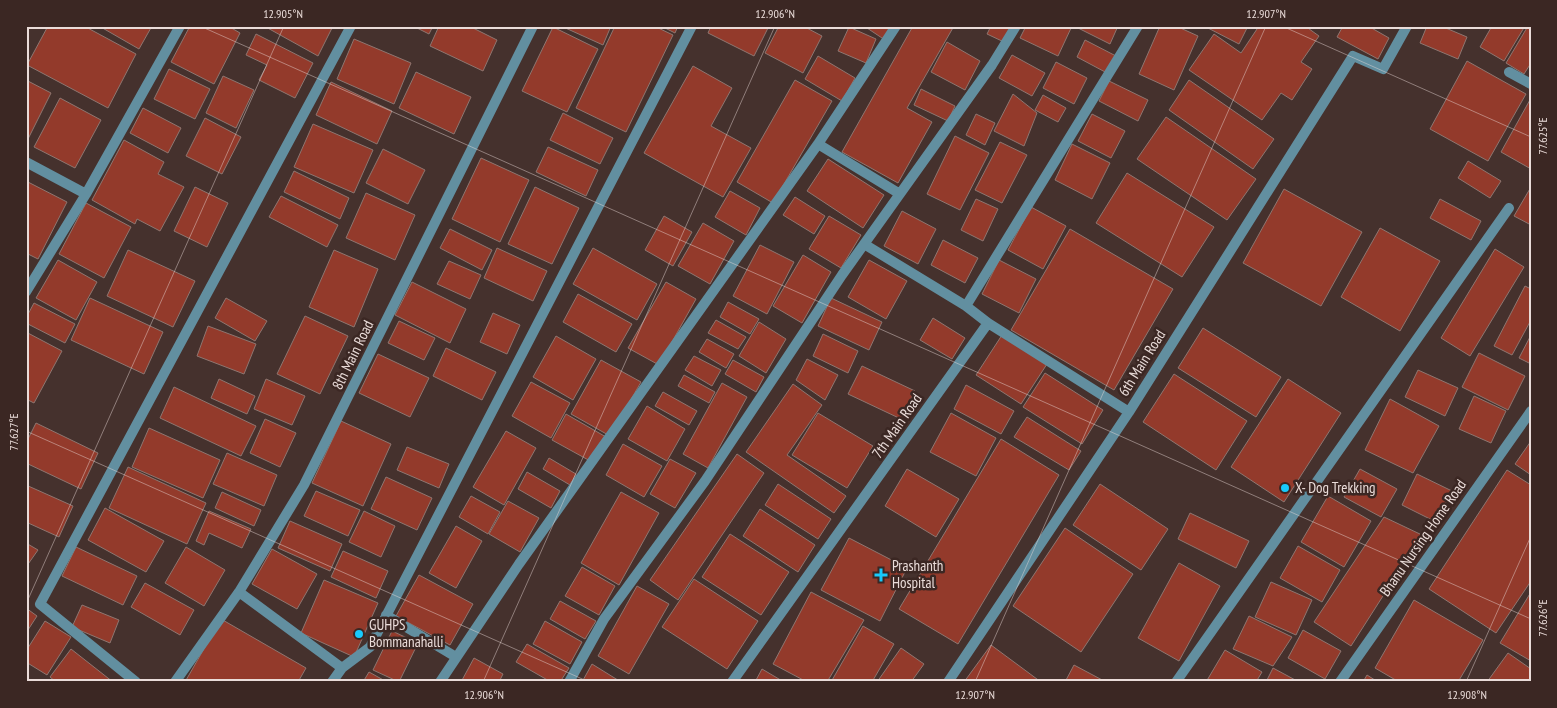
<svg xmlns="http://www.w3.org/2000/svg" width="1557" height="708" font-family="'PT Sans Narrow',sans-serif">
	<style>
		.building { fill: #933a2b; stroke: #8e7670 }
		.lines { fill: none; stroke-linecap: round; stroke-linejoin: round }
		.minor { stroke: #628fa0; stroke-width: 10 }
		.ticks { fill: none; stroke: #eadcd9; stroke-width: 1; stroke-opacity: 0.45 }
		.poi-dot { fill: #18cafc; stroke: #3b2723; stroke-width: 2 }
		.labels { text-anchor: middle; stroke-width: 5; stroke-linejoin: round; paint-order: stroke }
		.street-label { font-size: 15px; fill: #eadcd9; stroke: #3b2723 }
		.poi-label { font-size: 15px; fill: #eadcd9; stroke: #3b2723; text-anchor: start }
		.neatline { fill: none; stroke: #eadcd9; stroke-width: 2 }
		.ticks-label { font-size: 12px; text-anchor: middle; fill: #eadcd9 }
	</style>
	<rect width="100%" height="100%" fill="#45312d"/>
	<path class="building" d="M48 26H84L136 54 108 108 27 65Z
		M99 26H152L139 49Z
		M190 26H228L240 33 214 84 171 62Z
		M264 26H333L318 56Z
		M413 26H433L429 34Z
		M439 26H469L497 40 483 71 430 46Z
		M561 26H611L603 45Z
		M615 26H654L673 35 626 132 576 108Z
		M661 26H678L675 33Z
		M711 26H769L754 56 708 33Z
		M779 26H803L822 36 803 73 765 53Z
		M864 26H893L885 40Z
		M913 26H954L907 108 932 122 898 183 842 152Z
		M991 26H1012L1004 42 987 34Z
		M1026 26H1072L1058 56 1020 38Z
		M1079 26H1118L1110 44 1078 28Z
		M1160 26H1176L1198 36 1174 90 1139 74Z
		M1204 26H1248L1239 44Z
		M1259 26H1305L1319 36 1301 62 1312 69 1292 100 1281 93 1262 120 1189 70 1214 34 1241 53Z
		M1343 26H1368L1389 38 1378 59 1337 37Z
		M1427 26H1441L1467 37 1458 59 1420 43Z
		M1492 26H1525L1504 61 1480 47Z
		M1528 26H1531V63L1524 74 1506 63Z
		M553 27 598 49 567 112 522 91Z
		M849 27 876 39 866 63 838 51Z
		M256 34 313 63 295 98 259 80 267 65 246 55Z
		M354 39 411 63 394 104 337 79Z
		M1085 40 1116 56 1107 73 1077 57Z
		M947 42 980 61 965 90 931 72Z
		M1012 55 1045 73 1032 96 999 78Z
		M818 56 855 78 842 101 805 79Z
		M1467 61 1526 94 1488 161 1430 129Z
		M1056 62 1087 78 1074 104 1043 88Z
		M693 66 732 88 711 126 751 148 723 197 644 153Z
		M169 69 210 89 195 119 154 99Z
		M416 72 471 97 454 134 399 108Z
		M223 76 254 90 236 128 206 113Z
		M26 80 51 93 26 143Z
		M795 80 832 101 773 203 737 182Z
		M1189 80 1274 139 1253 169 1169 110Z
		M1109 81 1148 100 1138 121 1099 101Z
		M331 82 392 111 377 144 316 115Z
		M921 89 955 106 948 121 914 105Z
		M1013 94 1037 113 1024 146 994 131Z
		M1043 95 1066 108 1058 122 1035 110Z
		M60 98 101 120 75 168 34 147Z
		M1531 98V169L1501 152Z
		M143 108 181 128 168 153 130 133Z
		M563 113 613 138 600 164 550 140Z
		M976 114 995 123 985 145 966 135Z
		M1092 114 1125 131 1111 158 1078 141Z
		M1166 117 1256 179 1227 220 1137 159Z
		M205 118 241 137 222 174 186 156Z
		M313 124 373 150 354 193 294 167Z
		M955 136 989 153 960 210 927 194Z
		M124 140 164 162 158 174 184 187 160 231 137 219 135 224 92 200Z
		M1000 142 1027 155 1002 203 975 190Z
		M1072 144 1110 163 1092 199 1055 180Z
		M548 147 598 170 586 196 536 172Z
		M383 149 425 170 408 204 366 183Z
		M481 158 529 180 500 242 452 219Z
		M828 159 884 195 863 228 807 191Z
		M1468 161 1501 181 1490 198 1458 178Z
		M294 171 349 198 340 219 284 192Z
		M1127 173 1214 227 1182 277 1096 223Z
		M26 181 67 202 38 259 26 253Z
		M195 187 228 203 207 247 174 231Z
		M535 187 579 208 552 264 508 244Z
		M1531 187V225L1514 216Z
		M1284 189 1362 232 1321 306 1243 263Z
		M730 191 760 208 746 235 715 217Z
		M366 193 415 215 395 260 346 238Z
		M281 196 338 225 327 247 269 217Z
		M795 197 825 216 814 234 783 215Z
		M976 199 998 209 983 241 961 230Z
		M1440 199 1481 221 1471 240 1430 218Z
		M86 203 131 227 104 278 59 254Z
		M1031 207 1066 226 1043 269 1008 250Z
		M902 211 936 229 918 264 884 246Z
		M664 216 692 232 673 266 645 250Z
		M829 216 861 235 841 268 809 249Z
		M703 223 734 241 710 284 678 266Z
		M1380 228 1440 261 1400 331 1341 297Z
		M450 229 492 250 482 270 440 248Z
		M1070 229 1173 289 1114 390 1011 330Z
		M943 240 978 258 965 283 931 265Z
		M760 245 794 262 767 314 733 296Z
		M497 248 547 271 533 301 484 278Z
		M593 248 657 284 637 320 573 284Z
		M1495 249 1524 267 1470 356 1441 338Z
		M128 250 195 281 173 327 107 296Z
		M334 250 378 269 354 327 309 307Z
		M803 255 831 272 802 323 773 306Z
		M58 260 97 282 76 320 36 298Z
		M869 260 907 281 886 319 848 297Z
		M999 260 1036 279 1019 313 982 294Z
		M449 261 481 275 470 299 437 284Z
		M412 282 466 309 450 343 395 315Z
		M666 282 696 299 659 365 628 348Z
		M1525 286 1531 289V320L1512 355 1494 346Z
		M578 294 632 324 616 352 563 322Z
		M90 298 163 332 144 374 71 340Z
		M226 298 267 321 255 341 215 318Z
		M831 298 882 322 869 350 818 326Z
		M728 302 759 319 750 334 720 317Z
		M34 303 75 324 65 343 26 323V318Z
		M493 313 520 325 507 354 480 342Z
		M305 316 348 336 320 394 277 374Z
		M933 318 965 338 952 359 920 340Z
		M716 320 746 337 738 349 708 333Z
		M399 321 435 338 424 360 388 343Z
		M759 322 786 339 766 373 739 356Z
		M208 326 256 344 244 374 197 356Z
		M1203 328 1281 377 1256 417 1178 368Z
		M26 332 62 351 34 403 26 399Z
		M823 334 858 351 848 373 813 356Z
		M1002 335 1047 364 1021 404 976 375Z
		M1531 335V364L1519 358Z
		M556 336 596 359 573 400 533 377Z
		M707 339 734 354 726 368 699 352Z
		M446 348 496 372 482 400 433 376Z
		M1479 353 1525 376 1508 410 1462 387Z
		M378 354 429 378 410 417 359 393Z
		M694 356 721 370 712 386 685 370Z
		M807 359 838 375 825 400 796 380Z
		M601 360 641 382 610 436 571 414Z
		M733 360 764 377 756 392 725 374Z
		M862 366 915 391 901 419 848 394Z
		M1418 370 1458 388 1445 416 1405 397Z
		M1045 373 1103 410 1082 444 1023 407Z
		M1174 374 1247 421 1216 470 1143 422Z
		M684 375 715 392 709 403 678 386Z
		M219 379 255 396 247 414 211 398Z
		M266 379 305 396 292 425 254 409Z
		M1288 379 1341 413 1284 502 1231 467Z
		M531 382 570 403 551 438 512 416Z
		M722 383 747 397 708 468 683 454Z
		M793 384 822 405 787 455 846 496 834 513 746 452Z
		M966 385 1014 411 1001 434 954 409Z
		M174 387 256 426 241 456 160 418Z
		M663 392 697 411 689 425 655 406Z
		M1474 396 1506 411 1491 443 1459 429Z
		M1390 399 1439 426 1413 473 1365 450Z
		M647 406 685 429 667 461 628 439Z
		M818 413 873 446 847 488 792 455Z
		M951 413 996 438 976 476 930 452Z
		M566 414 606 437 592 462 552 440Z
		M1027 417 1081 451 1069 470 1014 437Z
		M265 419 296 433 280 467 250 453Z
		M341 421 391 444 363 506 312 483Z
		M36 423 98 453 81 489 26 463V443Z
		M149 428 220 460 203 498 132 467Z
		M506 431 536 448 504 505 473 487Z
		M1001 439 1059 475 958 644 899 609Z
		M1531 441V475L1515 464Z
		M623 444 662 466 644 497 606 475Z
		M407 447 449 464 439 488 397 470Z
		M227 453 277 475 264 506 213 484Z
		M737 454 764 473 678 600 650 580Z
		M549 458 576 474 570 485 543 469Z
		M670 459 696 473 675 508 650 494Z
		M128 467 206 503 187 544 109 508Z
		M907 469 959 499 936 537 885 506Z
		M1360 469 1397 489 1381 517 1344 497Z
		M1507 470 1531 485V581L1496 633 1429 589Z
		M527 472 560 491 551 508 518 489Z
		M1417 474 1452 491 1436 522 1402 505Z
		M386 477 432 498 417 530 371 509Z
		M778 484 831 519 818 539 765 505Z
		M1100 484 1168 529 1141 570 1073 525Z
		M26 485 73 506 59 537 26 522Z
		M316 491 360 510 348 536 304 516Z
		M222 492 261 510 254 526 215 508Z
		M621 492 659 513 619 585 581 563Z
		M471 496 500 512 488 534 459 517Z
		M1328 496 1371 521 1344 567 1301 542Z
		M508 501 539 518 520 552 489 534Z
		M105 508 164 541 146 572 88 540Z
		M760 509 815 545 798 572 743 536Z
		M209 511 251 529 242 548 209 533 204 545 196 541Z
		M364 511 395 526 381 557 349 542Z
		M1190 513 1249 541 1236 568 1178 539Z
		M1384 517 1422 535 1351 646 1314 622Z
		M290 521 342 544 330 571 278 548Z
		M456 526 482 541 456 588 429 573Z
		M1065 528 1133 574 1081 652 1013 606Z
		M730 534 789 572 761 615 702 577Z
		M849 538 907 568 880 621 821 590Z
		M26 543 38 550 26 567Z
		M1298 546 1340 570 1322 602 1280 578Z
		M76 547 137 576 123 605 62 576Z
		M186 547 225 570 204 606 165 583Z
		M272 549 317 574 297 609 252 584Z
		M343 551 388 571 376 598 331 577Z
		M1179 563 1220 586 1179 661 1138 638Z
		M582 567 615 586 599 615 565 596Z
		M419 575 473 604 450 645 396 616Z
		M694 579 758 621 727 669 662 627Z
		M324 580 378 603 354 657 301 633Z
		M1271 582 1312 600 1296 635 1255 617Z
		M145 583 194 610 180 635 131 607Z
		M637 586 669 604 629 674 598 656Z
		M811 592 864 620 827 682H807L773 664Z
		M1531 592V661L1500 643Z
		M1414 600 1483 640 1458 682H1399L1375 668Z
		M560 601 596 621 585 639 550 619Z
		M82 605 119 620 110 643 72 627Z
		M26 608 37 616 26 633Z
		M1249 616 1292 637 1273 666 1233 649Z
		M221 619 306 668 298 682H185Z
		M45 621 71 637 47 675 26 662V651Z
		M545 621 582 642 570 664 533 644Z
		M863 626 894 644 872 682H831Z
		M1303 630 1341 651 1325 679 1288 658Z
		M392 631 418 643 399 682 373 670Z
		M527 644 569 668 560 682H551L516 662Z
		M991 645 1041 682H964Z
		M901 648 924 664 911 682H877Z
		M71 649 113 682H56L50 677Z
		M1225 650 1262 672 1256 682H1206Z
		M1508 653 1531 669V682H1487Z
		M474 658 503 674 499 682H461Z
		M592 664 621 682H582Z
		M1074 665 1106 682H1065Z
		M1273 668 1299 682H1266Z
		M762 669 784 682H755Z
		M369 672 387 682H363Z
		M1367 675 1378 682H1363Z"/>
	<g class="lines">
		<path class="minor" d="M896 26 818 144 900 194
			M1509 72 1531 84
			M26 162 86 194
			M864 244 966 306 988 323
			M26 292 86 194 180 26
			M966 306 1138 26
			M239 592 342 668
			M386 615 456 657
			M136 682 40 604 351 26
			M175 682 239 592 304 485 533 26
			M332 682 342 668 370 647 692 26
			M440 682 519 564 818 144
			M569 682 604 619 705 481 842 275 992 65 1016 26
			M732 682 988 323 1129 412
			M948 682 1129 412 1353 56 1383 69 1407 26
			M1176 682 1509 208
			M1340 682 1531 411"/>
	</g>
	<path class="ticks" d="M200 26 1531 619M1282 26 1531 137M26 431 589 682M26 604 284 26M483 682 775 26M975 682 1266 26M1466 682 1531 536"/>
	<g class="poi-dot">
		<circle cx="1285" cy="488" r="5"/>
		<path d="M878.5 567.5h5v5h5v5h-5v5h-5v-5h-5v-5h5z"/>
		<circle cx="359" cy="634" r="5"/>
	</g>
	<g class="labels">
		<g class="street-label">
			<text transform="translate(353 355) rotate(-64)" y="5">8th Main Road</text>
			<text transform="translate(1142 363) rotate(-58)" y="5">6th Main Road</text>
			<text transform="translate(897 426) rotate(-55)" y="5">7th Main Road</text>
			<text transform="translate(1423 538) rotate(-55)" y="5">Bhanu Nursing Home Road</text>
		</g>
		<g class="poi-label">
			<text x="1295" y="493">X- Dog Trekking</text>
			<text x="892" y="571">Prashanth<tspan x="892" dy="17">Hospital</tspan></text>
			<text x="369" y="630">GUHPS<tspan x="369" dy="17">Bommanahalli</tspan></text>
		</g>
	</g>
	<rect width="1557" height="708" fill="none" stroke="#3b2723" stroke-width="55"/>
	<rect x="28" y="28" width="1502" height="652" class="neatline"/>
	<g class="ticks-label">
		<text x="283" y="18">12.905°N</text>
		<text x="775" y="18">12.906°N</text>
		<text x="1266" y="18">12.907°N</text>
		<text transform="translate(1543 136) rotate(-90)" y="4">77.625°E</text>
		<text transform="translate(14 432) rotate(-90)" y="4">77.627°E</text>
		<text transform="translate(1543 618) rotate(-90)" y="4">77.626°E</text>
		<text x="484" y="699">12.906°N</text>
		<text x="975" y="699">12.907°N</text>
		<text x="1467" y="699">12.908°N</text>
	</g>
</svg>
